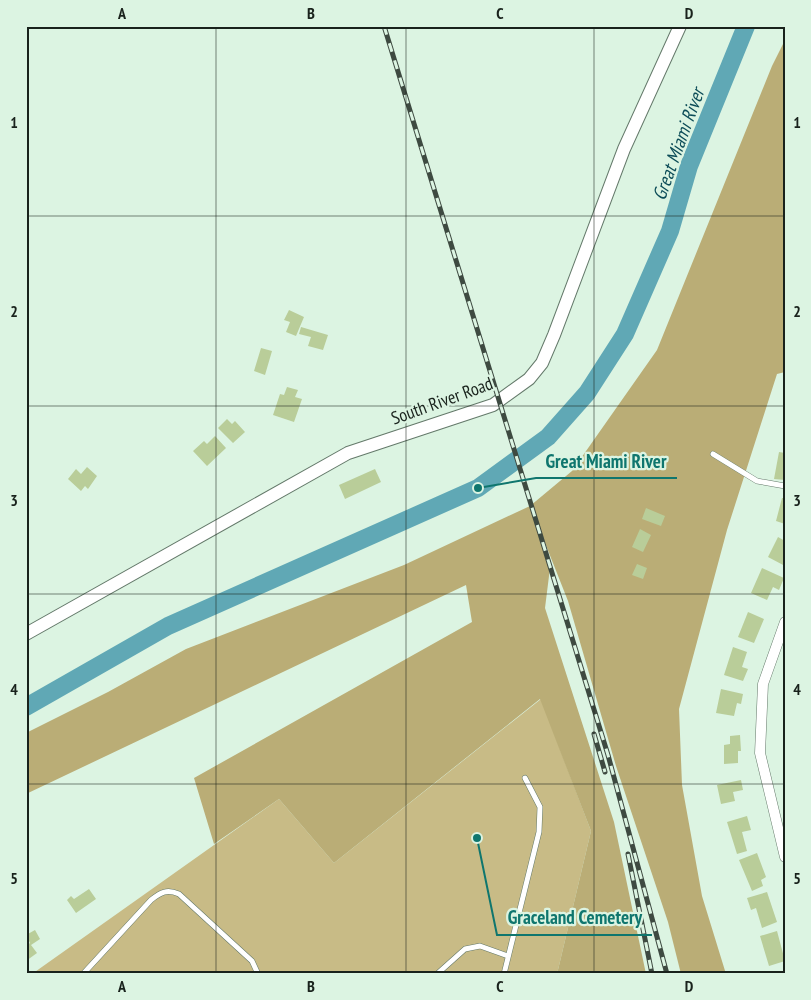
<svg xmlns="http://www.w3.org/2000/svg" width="811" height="1000" font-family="'PT Sans Narrow',sans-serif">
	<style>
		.green { fill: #c8bb86 }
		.forest { fill: #baad76 }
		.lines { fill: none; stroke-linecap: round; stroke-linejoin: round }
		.river { stroke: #60a8b5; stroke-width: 18 }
		.building { fill: #b9cd99 }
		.service-casing { stroke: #64796a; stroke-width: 6 }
		.minor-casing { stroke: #64796a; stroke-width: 11 }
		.tertiary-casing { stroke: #64796a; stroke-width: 14 }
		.service { stroke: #fff; stroke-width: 5 }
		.minor { stroke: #fff; stroke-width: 10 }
		.tertiary { stroke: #fff; stroke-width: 12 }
		.rail-casing { stroke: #3e4a41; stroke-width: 5 }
		.rail { stroke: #dcf4e2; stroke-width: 3; stroke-dasharray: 9; stroke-linecap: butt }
		.grid { fill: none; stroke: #19221c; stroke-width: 1; stroke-opacity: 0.55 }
		.labels { text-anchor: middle; stroke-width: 4.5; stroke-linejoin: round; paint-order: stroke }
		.street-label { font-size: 18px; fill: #19221c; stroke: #dcf4e2 }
		.water-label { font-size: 19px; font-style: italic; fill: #0d4d58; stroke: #dcf4e2 }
		.leader { fill: none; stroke: #0f766e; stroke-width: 2 }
		.callout-dot { fill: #0f766e; stroke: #dcf4e2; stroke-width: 2 }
		.callout-label { font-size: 19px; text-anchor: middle; font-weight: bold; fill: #0f766e; stroke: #dcf4e2; stroke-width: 4.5; stroke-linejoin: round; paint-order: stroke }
		.neatline { fill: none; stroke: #19221c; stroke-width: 2 }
		.grid-label { font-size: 16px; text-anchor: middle; font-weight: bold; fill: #19221c }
	</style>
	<rect width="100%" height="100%" fill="#dcf4e2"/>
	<path class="green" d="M541 699 591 831 557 974H32L279 799 334 863Z"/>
	<path class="forest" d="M785 40V372L777 374 727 530 679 709 682 785 702 896 726 974H681L668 922 616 766 568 601 534 515 550 568 545 608 614 822 646 974H557L591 831 540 699 334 863 279 799 214 844 194 778 472 622 466 585 26 794V733L108 692 186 649 404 565 530 506 572 471 657 350 772 66Z"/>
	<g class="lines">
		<path class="river" d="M26 707 168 626 478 488 548 437 587 393 625 334 670 231 689 166 746 26"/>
	</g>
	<path class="building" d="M289 310 304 317 296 336 286 332 290 322 284 320Z
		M301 327 328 335 323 350 308 346 311 337 299 334Z
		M261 348 272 351 265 375 254 371Z
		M287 387 298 390 295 397 302 399 294 422 273 415 280 394 284 395Z
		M227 419 232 424 235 421 245 432 233 443 218 428Z
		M215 436 226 448 207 466 193 451 204 441 207 444Z
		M779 452 785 453V480L774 479Z
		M87 467 97 476 88 489 85 486 81 491 68 479 76 469 81 474Z
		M375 469 381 482 345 499 339 485Z
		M782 498H785V524L776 521Z
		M646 508 665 516 661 526 642 519Z
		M640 529 651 535 643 552 632 547Z
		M778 537 785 541V566L768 557Z
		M637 564 647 568 643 579 632 575Z
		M762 568 784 578 779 590 773 587 767 600 751 593Z
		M748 612 764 619 754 643 738 637Z
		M733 647 747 652 742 667 748 669 743 681 724 675Z
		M721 689 743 694 741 704 737 703 734 716 716 713Z
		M740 735 741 751H738V763L724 764V745L730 744V736Z
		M741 780 743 790 733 792 735 801 721 804 717 785Z
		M747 816 751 830 742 832 747 851 737 854 727 822Z
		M757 853 766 877 761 880 763 886 752 891 739 860Z
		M89 889 96 899 76 913 67 900 71 896 74 899Z
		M767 892 777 922 762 928 756 908 751 910 747 898Z
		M35 930 40 939 31 945 37 953 26 961V946L30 943 26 935Z
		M777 931 785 961 769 966 760 936Z"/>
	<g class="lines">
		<defs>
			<path id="service" d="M713 454 757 481 785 486
				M83 974 151 900C161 892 167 889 179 894L252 961 258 974
				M437 974 465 949 480 946 508 956
				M504 974 539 832 540 807 525 778"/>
			<path id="minor" d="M785 622 763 684 760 753 785 857"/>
			<path id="tertiary" d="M26 634 348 453 493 405 529 379 542 363 554 335 624 149 680 26"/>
		</defs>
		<use href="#service" class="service-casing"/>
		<use href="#minor" class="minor-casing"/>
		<use href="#tertiary" class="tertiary-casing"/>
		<use href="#service" class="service"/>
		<use href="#minor" class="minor"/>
		<use href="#tertiary" class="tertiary"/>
		<defs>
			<path id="rail" d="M384 26 608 755 667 974
				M594 734 605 772
				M628 854 652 974"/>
		</defs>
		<use href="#rail" class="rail-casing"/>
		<use href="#rail" class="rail"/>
	</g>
	<path class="grid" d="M216 26V974M406 26V974M594 26V974M26 216H785M26 406H785M26 594H785M26 784H785"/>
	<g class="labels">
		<g class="street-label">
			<text transform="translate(442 401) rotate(-20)" y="6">South River Road</text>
		</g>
		<g class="water-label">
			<text transform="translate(678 144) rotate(-70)" y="7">Great Miami River</text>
		</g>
	</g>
	<path class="leader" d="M478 488L536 478H677M477 838L497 935H652"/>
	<g class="callout-dot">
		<circle cx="478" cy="488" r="5"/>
		<circle cx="477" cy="838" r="5"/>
	</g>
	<g class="callout-label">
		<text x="606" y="468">Great Miami River</text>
		<text x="575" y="924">Graceland Cemetery</text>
	</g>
	<rect width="811" height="1000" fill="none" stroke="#dcf4e2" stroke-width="55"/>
	<rect x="28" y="28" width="756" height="944" class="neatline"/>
	<g class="grid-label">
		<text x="122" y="19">A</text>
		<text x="311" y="19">B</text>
		<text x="500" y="19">C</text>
		<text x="689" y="19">D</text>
		<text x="14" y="128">1</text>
		<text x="797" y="128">1</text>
		<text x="14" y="317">2</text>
		<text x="797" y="317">2</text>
		<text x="14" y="506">3</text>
		<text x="797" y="506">3</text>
		<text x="14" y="695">4</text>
		<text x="797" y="695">4</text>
		<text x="14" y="884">5</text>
		<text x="797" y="884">5</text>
		<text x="122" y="992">A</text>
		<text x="311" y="992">B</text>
		<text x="500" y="992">C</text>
		<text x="689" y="992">D</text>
	</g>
</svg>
